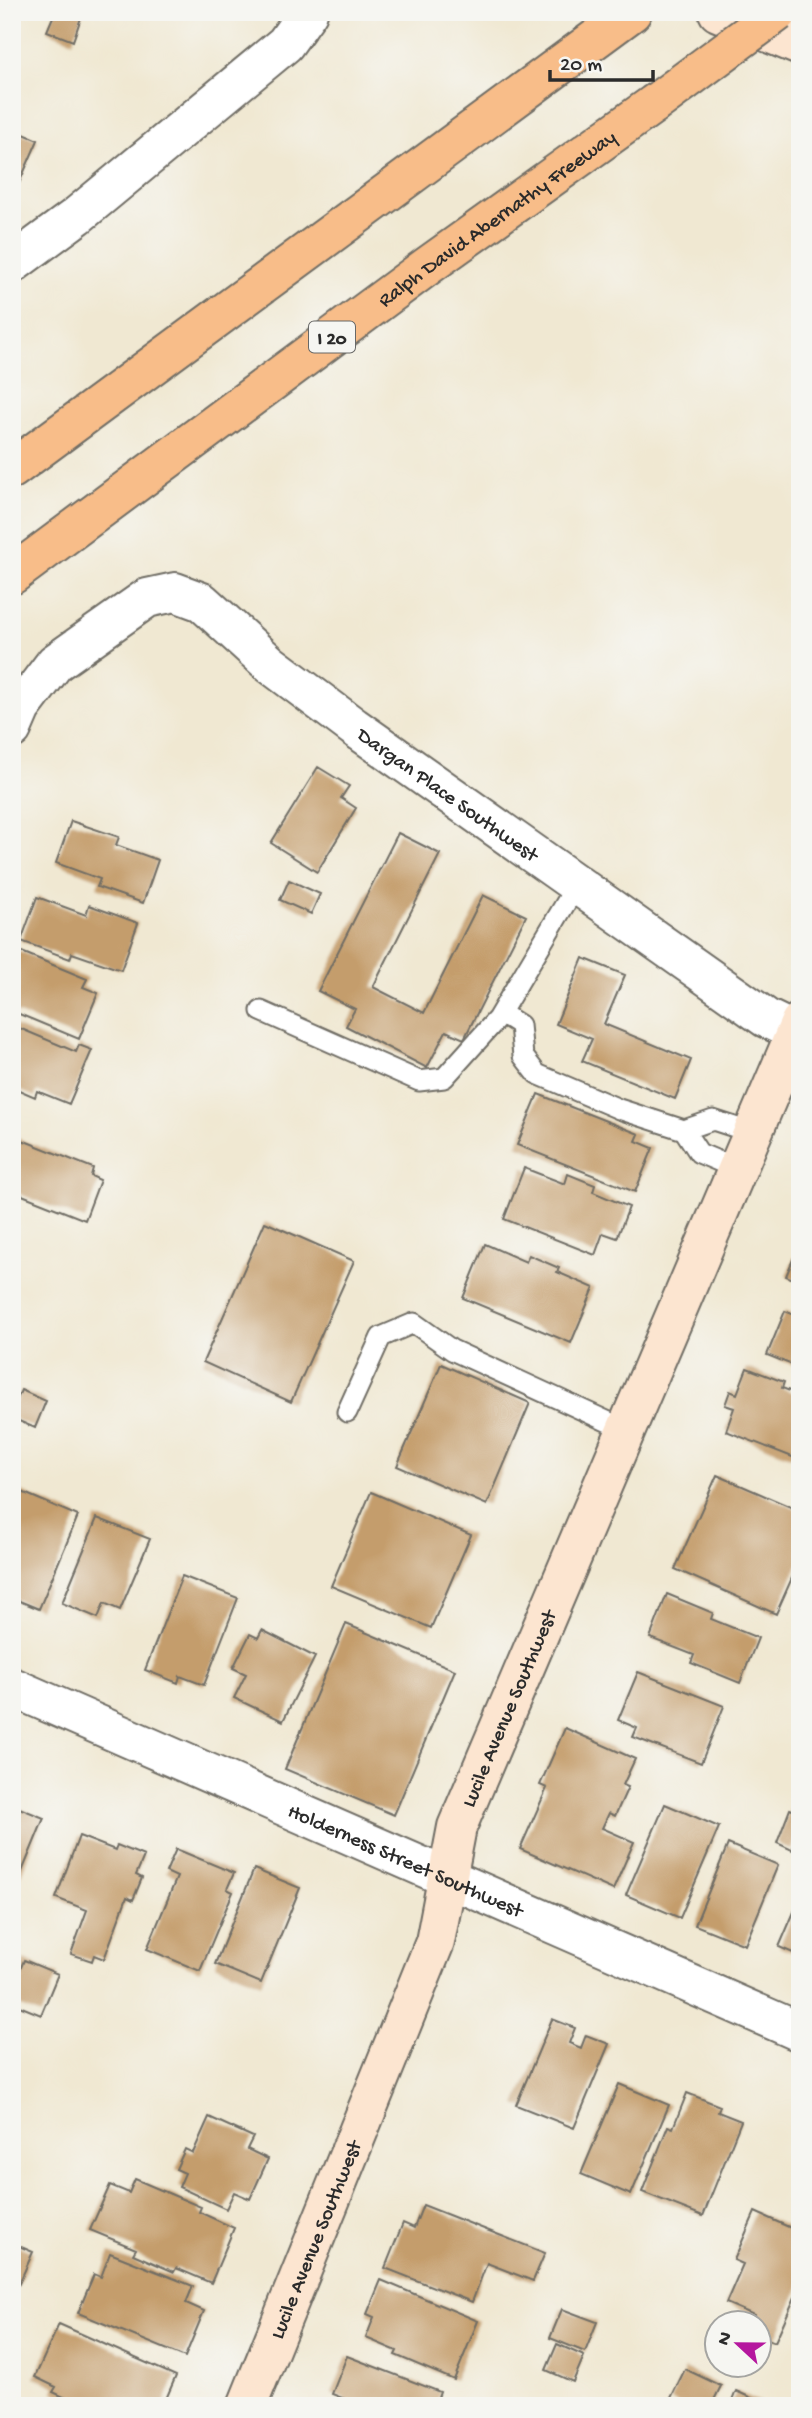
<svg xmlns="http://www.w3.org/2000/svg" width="812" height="2418" font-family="'Gochi Hand',sans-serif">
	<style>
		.building { fill: #c49d6c }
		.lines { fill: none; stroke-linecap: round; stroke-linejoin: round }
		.lane-casing { stroke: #706d65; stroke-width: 23 }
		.street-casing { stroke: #706d65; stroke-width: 42 }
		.secondary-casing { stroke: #706d65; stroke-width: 42 }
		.highway-casing { stroke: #706d65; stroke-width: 42 }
		.lane { stroke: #fff; stroke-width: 19 }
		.street { stroke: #fff; stroke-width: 38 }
		.secondary { stroke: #fce5d0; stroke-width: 38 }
		.highway { stroke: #f8bd89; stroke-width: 38 }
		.highway-bridge-casing { stroke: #706d65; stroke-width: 42; stroke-linecap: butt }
		.highway-bridge { stroke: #f8bd89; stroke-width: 38 }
		.labels { text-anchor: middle; stroke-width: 6; stroke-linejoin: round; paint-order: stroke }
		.shield { fill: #f6f6f2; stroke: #686867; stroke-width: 2 }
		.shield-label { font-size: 19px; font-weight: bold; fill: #2b2b2b }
		.street-label { font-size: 21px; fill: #2b2b2b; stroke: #f6f6f2 }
	</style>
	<rect width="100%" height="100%" fill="#f6f6f2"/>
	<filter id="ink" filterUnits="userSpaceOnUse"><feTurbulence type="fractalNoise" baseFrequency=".0143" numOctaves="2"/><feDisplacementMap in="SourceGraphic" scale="14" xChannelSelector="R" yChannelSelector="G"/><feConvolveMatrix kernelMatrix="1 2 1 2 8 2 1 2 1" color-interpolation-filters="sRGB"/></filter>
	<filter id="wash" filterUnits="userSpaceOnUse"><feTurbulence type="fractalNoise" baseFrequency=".00686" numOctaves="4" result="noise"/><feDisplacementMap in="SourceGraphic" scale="28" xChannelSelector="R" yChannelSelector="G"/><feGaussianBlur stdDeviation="1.57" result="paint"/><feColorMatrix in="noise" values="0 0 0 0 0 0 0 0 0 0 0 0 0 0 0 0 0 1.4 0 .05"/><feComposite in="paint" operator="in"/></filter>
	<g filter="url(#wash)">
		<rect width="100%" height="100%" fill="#f0e8d2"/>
		<g id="blocks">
			<path class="building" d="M55 12H83L73 41 47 31Z
				M12 129 38 140 12 199Z
				M318 767 349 786 341 798 356 808 317 872 271 843Z
				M71 821 119 837 116 845 158 860 143 903 97 887 100 879 56 863Z
				M398 833 440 854 373 987 424 1013 483 895 526 916 464 1039 446 1031 427 1068 346 1026 355 1009 318 991Z
				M289 880 320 894 311 914 280 900Z
				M37 897 86 915 89 905 138 923 121 970 72 953 70 959 21 941Z
				M12 948 87 979 83 987 98 993 79 1039 12 1011Z
				M583 958 625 975 604 1024 691 1060 675 1099 582 1061 592 1039 556 1024Z
				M12 1025 76 1052 79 1045 92 1050 69 1104 37 1091 35 1097 12 1087Z
				M538 1094 639 1134 636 1141 653 1148 635 1192 517 1145Z
				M12 1136 93 1168 91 1176 100 1180 85 1220 12 1191Z
				M524 1168 565 1184 568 1174 595 1185 593 1192 629 1207 617 1238 603 1233 595 1255 504 1219Z
				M265 1222 354 1261 291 1402 203 1362Z
				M800 1243V1282L786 1276Z
				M485 1244 526 1262 529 1255 559 1268 557 1272 594 1288 571 1343 463 1298Z
				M785 1311 800 1317V1368L767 1355Z
				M441 1364 530 1403 487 1505 397 1466Z
				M747 1368 784 1382 782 1388 800 1395V1460L726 1431 734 1408 725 1405 730 1391 737 1394Z
				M21 1390 46 1401 35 1428 12 1418V1411Z
				M717 1475 800 1511V1560L776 1614 675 1569Z
				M22 1492 78 1516 39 1609 12 1598V1514Z
				M371 1492 471 1535 431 1628 331 1586Z
				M97 1518 150 1539 120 1610 104 1603 98 1618 62 1603Z
				M182 1576 238 1598 204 1685 180 1676 178 1683 145 1670Z
				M667 1594 713 1613 711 1619 758 1638 740 1683 691 1663 694 1655 650 1638Z
				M346 1624 455 1670 394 1815 285 1769Z
				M262 1630 315 1657 283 1721 234 1698 246 1674 233 1668 250 1634 258 1638Z
				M638 1672 724 1706 701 1763 633 1737 637 1728 618 1720Z
				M565 1728 635 1759 623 1785 628 1787 615 1816 609 1813 602 1828 634 1842 613 1890 520 1849 547 1788 540 1785Z
				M665 1804 719 1827 680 1918 626 1895Z
				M12 1805 44 1818 12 1896Z
				M790 1809 800 1813V1830L792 1850 777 1843Z
				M79 1836 115 1850 117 1845 144 1856 136 1875 142 1878 133 1900 127 1897 104 1959 94 1955 92 1961 71 1954 87 1910 56 1898Z
				M728 1844 778 1865 745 1945 695 1925Z
				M176 1849 234 1873 227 1889 233 1892 200 1971 147 1949 177 1877 166 1872Z
				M254 1869 300 1888 261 1983 215 1964Z
				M800 1898V1956L779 1947Z
				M24 1960 58 1974 41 2015 12 2003V1989Z
				M552 2019 575 2028 569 2043 581 2048 586 2035 609 2044 574 2128 516 2105Z
				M619 2084 669 2105 631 2195 581 2174Z
				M687 2093 720 2106 718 2112 741 2121 703 2216 642 2192 668 2126 673 2128Z
				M209 2117 253 2137 247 2149 268 2159 250 2199 234 2192 226 2209 179 2187 185 2173 176 2169 185 2149 193 2153Z
				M135 2179 201 2207 199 2212 234 2228 211 2283 176 2268 174 2272 133 2254 136 2249 90 2230 110 2185 129 2193Z
				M423 2205 545 2253 533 2281 487 2263 472 2302 385 2268 403 2223 414 2228Z
				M755 2212 800 2232V2286L775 2342 760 2336V2324H750L754 2315 726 2303 743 2264 734 2260Z
				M12 2243 33 2252 18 2286 12 2283Z
				M110 2253 193 2286 186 2303 204 2311 185 2357 78 2313 94 2274 101 2277Z
				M381 2280 478 2321 454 2380 395 2355 397 2351 366 2338 374 2317 367 2314Z
				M562 2309 597 2322 585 2352 550 2338Z
				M59 2324 176 2376 163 2406H83L53 2392 56 2387 35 2377Z
				M557 2344 584 2356 573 2382 546 2370Z
				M347 2356 440 2392 435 2406H343L345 2399 332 2394Z
				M685 2369 721 2386 711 2406H682L670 2400Z
				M736 2391 769 2406H730Z"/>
		</g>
	</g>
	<g filter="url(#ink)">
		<use href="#blocks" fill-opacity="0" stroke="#706d65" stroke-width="2"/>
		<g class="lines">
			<defs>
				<path id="lane" d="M261 1011 419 1081 444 1078 497 1019 577 884
					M501 1013 520 1025 523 1056 537 1074 619 1109 684 1130
					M737 1169 699 1153 684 1130 713 1120 753 1133
					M347 1412 381 1337 414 1323 452 1350 626 1430"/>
				<g id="street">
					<path d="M12 264 77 216 285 44 308 12"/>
					<path id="s1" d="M12 729 21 708 55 663 147 598 175 592 202 602 270 664 354 727 766 1018 795 1032"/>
					<path id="s2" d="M12 1687 800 2032"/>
				</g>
				<g id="secondary">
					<path d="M718 12 800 46"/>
					<path id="s3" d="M247 2406 435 1942 457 1827 800 1022"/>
				</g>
				<g id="highway">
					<path d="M12 469 632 12"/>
					<path id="s4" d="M12 575 429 265 654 104"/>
				</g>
			</defs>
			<use href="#lane" class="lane-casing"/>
			<use href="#street" class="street-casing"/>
			<use href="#secondary" class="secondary-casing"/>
			<use href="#highway" class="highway-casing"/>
			<use href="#lane" class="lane"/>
			<use href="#street" class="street"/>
			<use href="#secondary" class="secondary"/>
			<use href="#highway" class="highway"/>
			<defs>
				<path id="highway-bridge" d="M654 104 778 12"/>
			</defs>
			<use href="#highway-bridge" class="highway-bridge-casing"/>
			<use href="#highway-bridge" class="highway-bridge"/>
		</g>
	</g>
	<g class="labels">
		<rect class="shield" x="309" y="321.5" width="46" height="31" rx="5"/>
		<g class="shield-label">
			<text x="332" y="344">I 20</text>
		</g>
		<g class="street-label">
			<text dy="7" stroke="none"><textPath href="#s4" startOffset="602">Ralph David Abernathy Freeway</textPath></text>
			<text dy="7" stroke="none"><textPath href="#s1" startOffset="562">Dargan Place Southwest</textPath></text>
			<text dy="7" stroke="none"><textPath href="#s3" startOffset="747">Lucile Avenue Southwest</textPath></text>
			<text dy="7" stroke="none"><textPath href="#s2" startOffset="430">Holderness Street Southwest</textPath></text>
			<text dy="7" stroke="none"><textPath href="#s3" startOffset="180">Lucile Avenue Southwest</textPath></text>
		</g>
	</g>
	<rect width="812" height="2418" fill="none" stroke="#f6f6f2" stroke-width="42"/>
	<g transform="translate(738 2344) rotate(292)"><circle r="33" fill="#f6f6f2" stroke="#a5a5a2" stroke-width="2"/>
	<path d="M0-5L12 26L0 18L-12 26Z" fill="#b5179e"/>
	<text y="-10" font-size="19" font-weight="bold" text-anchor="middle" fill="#2b2b2b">N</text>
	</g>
	<path d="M550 70v10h103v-10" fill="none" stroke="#2b2b2b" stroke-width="3.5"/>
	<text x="560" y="70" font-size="21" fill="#2b2b2b" stroke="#f6f6f2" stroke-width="5" paint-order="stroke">20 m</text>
</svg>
